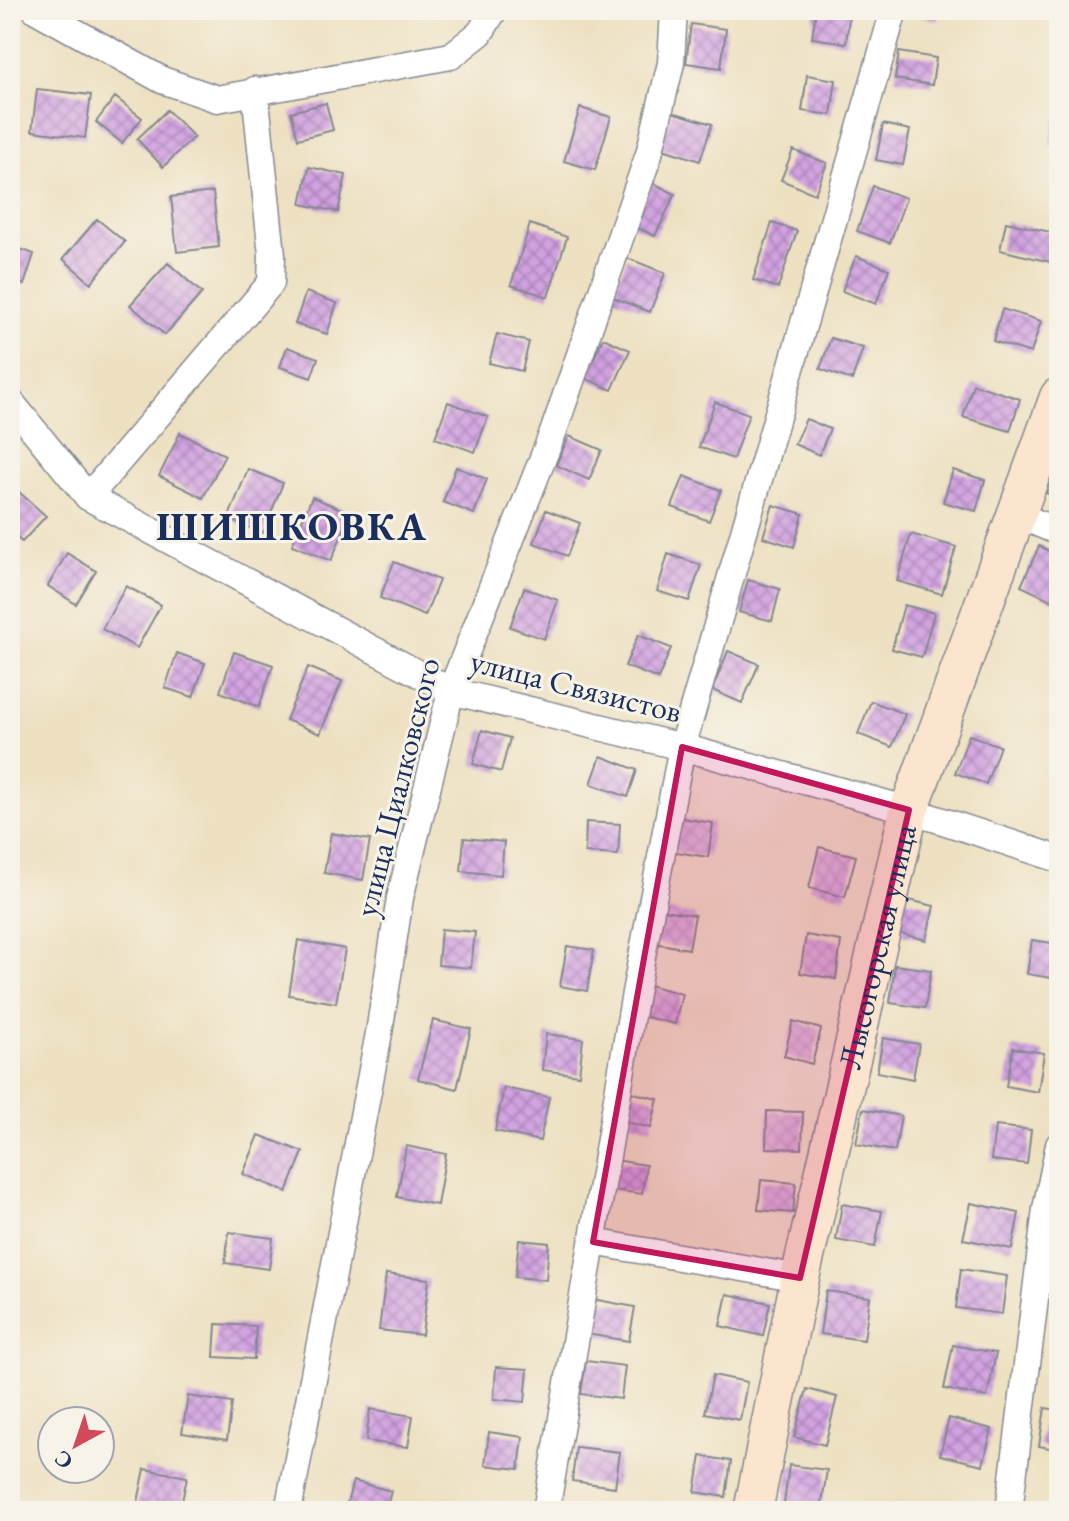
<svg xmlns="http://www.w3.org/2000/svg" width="1069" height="1521" font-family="'EB Garamond',serif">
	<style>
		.building { fill: url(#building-cross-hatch) }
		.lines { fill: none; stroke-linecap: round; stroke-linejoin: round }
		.street-casing { stroke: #848890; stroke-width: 29 }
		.secondary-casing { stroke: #848890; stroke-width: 41 }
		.street { stroke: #fff; stroke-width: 26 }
		.secondary { stroke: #fbe5cf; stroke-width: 38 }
		.marked { fill: #c2185b; fill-opacity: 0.2; stroke: #c2185b; stroke-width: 6; stroke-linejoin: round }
		.labels { text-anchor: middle; stroke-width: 6; stroke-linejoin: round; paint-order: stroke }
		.street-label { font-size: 32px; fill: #1b2f5e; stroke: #f7f3e8 }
		.district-label { font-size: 40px; font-weight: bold; letter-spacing: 2px; fill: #1b2f5e; stroke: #f7f3e8 }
	</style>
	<defs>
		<pattern id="building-cross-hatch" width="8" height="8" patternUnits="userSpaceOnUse" patternTransform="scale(2)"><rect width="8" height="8" fill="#d2a1e1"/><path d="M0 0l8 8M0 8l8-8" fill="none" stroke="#aa84ba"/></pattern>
	</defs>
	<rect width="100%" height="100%" fill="#f7f3e8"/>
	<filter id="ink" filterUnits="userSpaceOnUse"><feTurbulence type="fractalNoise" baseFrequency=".0125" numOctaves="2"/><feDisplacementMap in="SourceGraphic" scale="16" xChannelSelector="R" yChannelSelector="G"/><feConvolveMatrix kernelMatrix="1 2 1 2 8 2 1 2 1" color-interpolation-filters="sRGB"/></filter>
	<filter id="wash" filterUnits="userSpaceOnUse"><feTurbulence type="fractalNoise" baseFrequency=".006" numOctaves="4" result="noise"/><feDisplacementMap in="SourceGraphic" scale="32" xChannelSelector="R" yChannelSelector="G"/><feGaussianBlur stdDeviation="1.8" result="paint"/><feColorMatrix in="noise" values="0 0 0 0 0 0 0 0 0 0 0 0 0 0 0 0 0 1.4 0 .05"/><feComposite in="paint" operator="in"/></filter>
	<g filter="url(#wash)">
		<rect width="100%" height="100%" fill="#eee1c2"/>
		<g id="blocks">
			<path class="building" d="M816 10H850L846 43 812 38Z
				M903 10H941L937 21Z
				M691 24 726 29 721 68 686 63Z
				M899 52 936 58 932 85 895 79Z
				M807 75 836 80 831 115 802 111Z
				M37 89 91 95 85 138 32 131Z
				M115 97 142 118 122 143 96 122Z
				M326 103 333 130 298 139 291 112Z
				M580 108 611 117 595 170 564 161Z
				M167 110 194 137 163 167 137 139Z
				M672 112 712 124 700 161 660 148Z
				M1056 116 1059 117V147L1050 145Z
				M883 124 910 130 903 165 876 160Z
				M793 150 827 163 815 194 781 180Z
				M309 167 346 175 338 212 301 204Z
				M647 180 675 194 655 236 627 223Z
				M873 186 906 198 890 243 857 231Z
				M213 192 219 247 177 252 171 197Z
				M97 219 125 242 91 283 63 259Z
				M1006 222 1059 234 1055 263 1000 250Z
				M772 223 797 231 778 288 753 280Z
				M530 224 567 237 548 297 511 285Z
				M10 245 34 254 24 285 10 280Z
				M856 256 889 269 876 304 842 291Z
				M627 258 665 273 650 312 612 297Z
				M168 263 202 293 165 335 130 305Z
				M306 292 337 303 327 334 295 324Z
				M1002 309 1041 321 1031 353 993 341Z
				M497 334 529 342 522 371 489 363Z
				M603 338 630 350 612 390 585 378Z
				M831 338 863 348 852 380 820 369Z
				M287 347 318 358 311 378 280 367Z
				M973 384 1020 399 1010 431 963 417Z
				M448 402 488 417 475 452 435 438Z
				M715 402 749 414 733 459 699 447Z
				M806 419 830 429 819 455 794 444Z
				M180 433 225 455 203 498 159 476Z
				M569 436 602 450 589 480 556 465Z
				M1056 460 1059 461V497L1046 493Z
				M456 467 487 479 474 514 443 502Z
				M248 469 283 483 263 533 228 519Z
				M953 470 985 480 976 511 943 502Z
				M684 476 721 490 709 521 672 507Z
				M19 492 46 516 22 542 10 532V502Z
				M312 497 351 513 331 561 292 545Z
				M773 505 803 514 794 547 763 537Z
				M546 510 580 523 567 556 534 543Z
				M911 534 956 547 942 594 897 581Z
				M1039 546 1059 555V592L1055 602 1021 586Z
				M67 553 96 571 76 604 48 586Z
				M668 554 701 565 689 601 657 591Z
				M394 562 439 580 425 616 380 598Z
				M748 580 780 589 772 621 739 612Z
				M126 586 161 605 137 648 102 629Z
				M524 588 558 600 544 639 510 627Z
				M904 605 934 613 922 657 892 649Z
				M638 635 671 648 658 679 625 666Z
				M728 651 759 664 742 703 712 690Z
				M234 652 273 665 259 707 220 692Z
				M177 653 205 663 193 697 165 688Z
				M308 667 342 681 320 734 286 720Z
				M871 701 905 714 892 747 858 734Z
				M482 730 510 738 501 772 473 764Z
				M969 735 1000 746 986 784 955 773Z
				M601 756 637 770 628 797 591 784Z
				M681 818 713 823 708 857 676 852Z
				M586 822 620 824 618 855 585 853Z
				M331 833 370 840 363 880 324 873Z
				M464 838 504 842 501 875 461 871Z
				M819 847 856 856 845 897 809 888Z
				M905 899 934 906 926 940 898 933Z
				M658 909 695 915 689 949 653 943Z
				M441 929 475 932 471 968 438 965Z
				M806 935 841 941 836 979 800 973Z
				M298 940 345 949 336 1003 289 995Z
				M1032 940 1059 944 1058 979 1027 974Z
				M567 946 594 950 587 991 560 986Z
				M895 965 931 970 925 1008 890 1003Z
				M645 984 682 994 675 1024 637 1015Z
				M433 1020 471 1029 457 1089 418 1079Z
				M793 1021 821 1029 812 1064 784 1056Z
				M546 1034 583 1039 579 1075 542 1070Z
				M883 1038 919 1044 913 1079 877 1072Z
				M1013 1048 1044 1053 1038 1092 1006 1086Z
				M504 1088 549 1097 540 1141 495 1131Z
				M626 1091 658 1099 651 1128 618 1120Z
				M863 1109 901 1116 895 1151 856 1144Z
				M767 1111 803 1112 802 1149 766 1148Z
				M995 1126 1031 1130 1027 1164 991 1160Z
				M259 1135 303 1152 287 1192 243 1174Z
				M406 1146 446 1154 437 1205 397 1197Z
				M609 1159 646 1165 642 1194 605 1189Z
				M761 1180 796 1183 793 1213 758 1210Z
				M971 1203 1019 1213 1012 1249 963 1239Z
				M842 1204 882 1211 875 1247 836 1240Z
				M229 1232 273 1238 269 1269 225 1263Z
				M519 1240 549 1243 546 1280 515 1277Z
				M961 1269 1007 1276 1002 1314 956 1308Z
				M386 1274 429 1279 422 1335 379 1330Z
				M826 1291 870 1297 864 1340 820 1334Z
				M727 1294 770 1303 763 1336 720 1326Z
				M592 1299 635 1307 629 1341 586 1334Z
				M216 1324 256 1326 254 1359 214 1357Z
				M953 1345 996 1353 987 1397 944 1389Z
				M586 1361 625 1366 621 1399 581 1394Z
				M496 1367 528 1369 525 1402 494 1399Z
				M713 1375 747 1382 740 1420 705 1413Z
				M807 1389 837 1397 825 1445 794 1437Z
				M188 1396 232 1403 227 1440 182 1433Z
				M1045 1408 1059 1410V1450L1039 1446Z
				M370 1409 413 1416 408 1447 366 1441Z
				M949 1418 992 1429 983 1465 940 1455Z
				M489 1432 523 1437 519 1469 485 1465Z
				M576 1447 620 1452 615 1487 572 1481Z
				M701 1456 731 1461 726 1497 695 1492Z
				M789 1465 827 1470 821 1509 784 1504Z
				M145 1469 187 1477 180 1511H136Z
				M353 1481 391 1491 386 1511H345Z
				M937 1501 975 1505 974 1511H935Z"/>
		</g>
	</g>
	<g filter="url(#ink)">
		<use href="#blocks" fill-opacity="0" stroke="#848890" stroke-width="2"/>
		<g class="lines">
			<defs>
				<path id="street" d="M36 10 162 80 217 99 451 56 480 33 494 10
					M10 401 88 497 451 691 682 747 909 810 1059 859
					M88 497 271 283 272 255 255 90
					M1015 514 1059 532
					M593 1242 800 1278
					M288 1511 379 1033 400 898 451 691 554 430 649 154 671 63 674 10
					M546 1511 635 993 682 747 894 10
					M1009 1511 1046 1209 1059 1145"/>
				<g id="secondary">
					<path id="s1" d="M753 1511 800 1278 909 810 1059 397"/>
				</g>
			</defs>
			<use href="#street" class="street-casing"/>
			<use href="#secondary" class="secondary-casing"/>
			<use href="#street" class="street"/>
			<use href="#secondary" class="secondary"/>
		</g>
	</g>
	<path class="marked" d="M682 747 909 810 800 1278 593 1242Z"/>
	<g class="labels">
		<g class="street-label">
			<text transform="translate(576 686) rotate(14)" y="11">улица Связистов</text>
			<text transform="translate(397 787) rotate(-76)" y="11">улица Циалковского</text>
			<text dy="11" stroke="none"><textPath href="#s1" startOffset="578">Лысогорская улица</textPath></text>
		</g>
		<g class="district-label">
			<text x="292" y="540">ШИШКОВКА</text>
		</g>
	</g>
	<rect width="1069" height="1521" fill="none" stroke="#f7f3e8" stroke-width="40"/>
	<g transform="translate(76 1445) rotate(220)"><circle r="38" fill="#f7f3e8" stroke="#9fa5b1" stroke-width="2"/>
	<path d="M0-6L14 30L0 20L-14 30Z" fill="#d1495b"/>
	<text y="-12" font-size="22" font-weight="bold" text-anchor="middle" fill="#1b2f5e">С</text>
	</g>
</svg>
